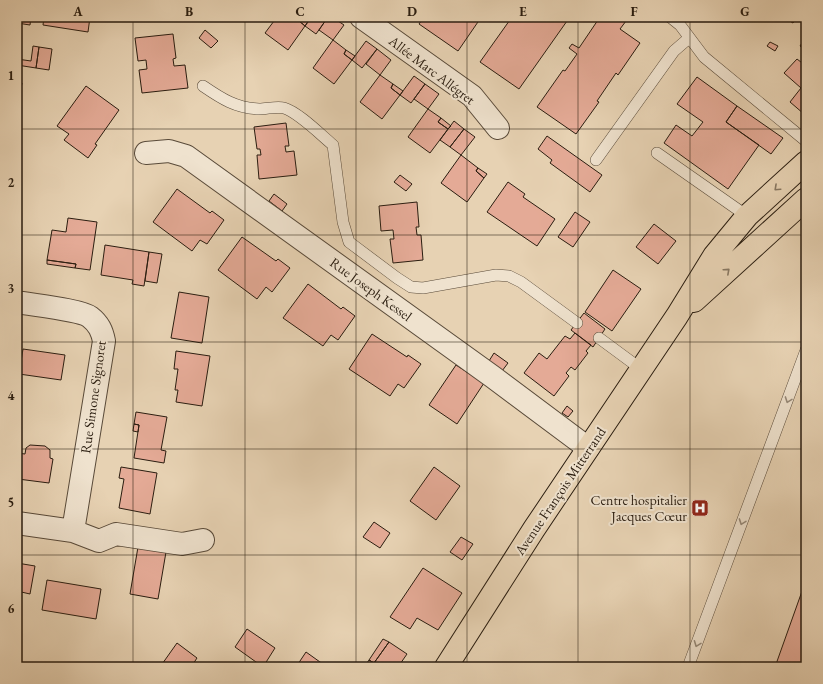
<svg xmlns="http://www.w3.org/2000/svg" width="823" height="684" font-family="'EB Garamond',serif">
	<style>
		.building { fill: #e4aa96; stroke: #2a1d10 }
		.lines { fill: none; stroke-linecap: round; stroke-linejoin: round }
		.lane-casing { stroke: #594a39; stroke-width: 12 }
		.street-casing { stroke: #594a39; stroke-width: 24 }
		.primary-casing { stroke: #2a1d10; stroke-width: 24 }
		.lane { stroke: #efe2ce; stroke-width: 11 }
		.street { stroke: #efe2ce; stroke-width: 22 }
		.primary { stroke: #e7d2b3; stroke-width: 22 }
		.oneway { stroke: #887862 }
		.oneway2 { stroke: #968978 }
		.grid { fill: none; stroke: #2a1d10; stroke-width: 1; stroke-opacity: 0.55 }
		.labels { text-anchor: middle; stroke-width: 4; stroke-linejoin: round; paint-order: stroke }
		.street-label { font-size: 14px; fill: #2a1d10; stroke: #efe2ce }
		.poi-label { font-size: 14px; fill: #2a1d10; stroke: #efe2ce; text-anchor: end }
		.neatline { fill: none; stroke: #2a1d10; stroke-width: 1.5 }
		.grid-label { font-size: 13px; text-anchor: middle; font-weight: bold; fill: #2a1d10 }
	</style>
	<rect width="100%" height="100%" fill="#e7d2b3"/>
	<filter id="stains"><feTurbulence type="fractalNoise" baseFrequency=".005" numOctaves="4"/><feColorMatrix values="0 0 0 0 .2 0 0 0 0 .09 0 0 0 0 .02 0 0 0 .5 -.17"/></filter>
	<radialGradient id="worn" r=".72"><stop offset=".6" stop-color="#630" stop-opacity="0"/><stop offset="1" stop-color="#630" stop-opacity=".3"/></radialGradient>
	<path class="building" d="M17 17H31L30 25 17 23Z
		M44 17H90L88 32 43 25Z
		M277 17H300L298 20 305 26 288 50 265 33Z
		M300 17 308 22 305 26 298 20Z
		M311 17H328L316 34 305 26Z
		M328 17H332L344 25 333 40 319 30Z
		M424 17H480L479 18 480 19 458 51 419 24Z
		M512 17H561L567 21 519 89 480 62Z
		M600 17H629L620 29 640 43 618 75 616 73 597 101 599 102 576 134 537 107 563 70 565 71 577 54 569 48 572 44 579 48Z
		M783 17H797L793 23Z
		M205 30 218 41 211 48 199 38Z
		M173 34 176 58 173 59 174 66 185 65 188 88 142 93 139 70 147 69 146 60 138 61 135 38Z
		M806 37V50L800 46Z
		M333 40 346 50 344 54 352 60 334 84 313 68Z
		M366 41 377 49 362 68 352 60Z
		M770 42 778 46 775 51 767 46Z
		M33 46 39 47 36 68 17 65V59L31 61Z
		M39 47 52 49 49 70 36 68Z
		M377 49 391 60 380 75 366 64Z
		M346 50 355 56 352 60 344 54Z
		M797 59 806 66V112L804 114 790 102 801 88 784 73Z
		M380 75 393 84 391 88 400 95 382 119 360 102Z
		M414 76 425 84 411 103 400 95Z
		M697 77 737 106 726 122 759 145 728 189 664 143 676 125 692 136 703 122 677 104Z
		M17 82 22 83 17 111Z
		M393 84 403 91 400 95 391 88Z
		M425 84 439 94 428 109 414 99Z
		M86 86 119 110 95 144 97 145 88 158 64 140 69 134 57 126Z
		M737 106 783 138 771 154 726 122Z
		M428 109 441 118 438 122 448 129 430 153 408 137Z
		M441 118 451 126 448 129 438 122Z
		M454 121 464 129 450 147 440 140Z
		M286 123 289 146H285L286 152 294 151 297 175 259 179 257 155H261L260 149H257L254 127Z
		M464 129 475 137 461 155 450 147Z
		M547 136 602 175 590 192 550 163 552 160 538 149Z
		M461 155 478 168 476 171 484 178 467 202 441 183Z
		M478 168 487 174 484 178 476 171Z
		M400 175 412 184 406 191 394 182Z
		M508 182 525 194 523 197 555 219 537 246 487 212Z
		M177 189 210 213 212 211 224 220 207 244 200 240 192 251 153 222Z
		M274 194 287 204 282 211 269 201Z
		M417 202 419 227H416L417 235H421L423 260 393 263 390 239H394L393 230 381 231 379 206Z
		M575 212 590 222 573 247 558 237Z
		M68 218 97 222 90 270 75 268 76 264 47 260 52 230 66 232Z
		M654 224 676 241 658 264 636 247Z
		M242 237 276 261 278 259 290 268 272 292 266 287 257 299 218 270Z
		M105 245 149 252 144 286 132 284 133 280 101 275Z
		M149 252 162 254 157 283 145 281Z
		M47 260 76 264 75 268 47 264Z
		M613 270 641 289 612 331 585 312Z
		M308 284 341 309 343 307 355 316 338 340 331 335 323 346 283 318Z
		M179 292 209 297 202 343 171 338Z
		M584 313 605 329 593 347 571 330Z
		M575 333 591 345 586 351 588 353 575 370 571 367 566 373 569 376 554 396 524 373 539 353 547 359 565 336 570 339Z
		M372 334 407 357 408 355 421 364 404 388 398 384 390 396 349 369Z
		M23 349 65 355 61 380 19 374Z
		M176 351 210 356 202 406 176 402 178 390H175L178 369H174Z
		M494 353 508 363 502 371 489 361Z
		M456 365 484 383 457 424 429 405Z
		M567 406 573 411 568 417 562 413Z
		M136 412 167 417 161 450 166 451 164 463 134 458 139 425 134 424Z
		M134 424 139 425 138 432 133 431Z
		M30 445 45 446 50 450V458L53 459 49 483 18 479 17 483V453L25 454 26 448Z
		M121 467 157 473 150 514 119 508 124 479 119 478Z
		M434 467 460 486 436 520 410 501Z
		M374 522 390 533 380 548 363 537Z
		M461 537 473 544 462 560 450 552Z
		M138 547 166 552 158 599 130 594Z
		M17 563 35 566 30 594 17 591Z
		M423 568 462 593 438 630 417 618 410 629 390 617Z
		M47 580 101 589 96 619 42 610Z
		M806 580V667H775Z
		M247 629 275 648 263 667 235 647Z
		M383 639 389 642 374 663 369 660Z
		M389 642 407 654 398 667H364L369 660 374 663Z
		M177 643 197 658 191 667H160Z
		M306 652 327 667H296Z"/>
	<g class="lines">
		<defs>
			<path id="lane" d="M670 17 680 25 704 57 806 141
				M203 86C222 99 236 108 259 109 267 109 277 106 284 108 298 112 321 135 333 145L343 222 349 242 397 278 411 287 423 288 496 275 509 276 521 282 577 323
				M657 153 747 216
				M596 160 674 51 689 38
				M599 338 641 369
				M688 667 806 350"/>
			<path id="street" d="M361 17 472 96 498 128
				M146 153 169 151 186 156 493 377 588 448
				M17 302C32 305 81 310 90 317 99 324 102 331 104 341L73 531 17 523
				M73 531 99 541 116 534 182 544 203 540"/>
			<path id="primary" d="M694 301 806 199
				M446 667 534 529 677 316 714 256 747 216 806 162"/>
		</defs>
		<use href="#lane" class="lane-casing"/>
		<use href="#street" class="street-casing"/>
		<use href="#primary" class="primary-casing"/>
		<use href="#lane" class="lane"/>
		<use href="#street" class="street"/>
		<use href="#primary" class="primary"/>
	</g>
	<defs><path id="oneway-chevron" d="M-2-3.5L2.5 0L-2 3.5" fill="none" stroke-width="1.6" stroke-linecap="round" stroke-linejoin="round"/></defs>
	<g class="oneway">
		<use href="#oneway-chevron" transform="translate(777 188) rotate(137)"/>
		<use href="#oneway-chevron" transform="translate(727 271) rotate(-42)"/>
	</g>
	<g class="oneway2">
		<use href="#oneway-chevron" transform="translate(788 400) rotate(110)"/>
		<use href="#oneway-chevron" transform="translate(742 522) rotate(110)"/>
		<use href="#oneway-chevron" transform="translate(697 644) rotate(111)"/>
	</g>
	<path class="grid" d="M133 17V667M245 17V667M356 17V667M467 17V667M578 17V667M690 17V667M17 129H806M17 235H806M17 342H806M17 449H806M17 555H806"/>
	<defs>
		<symbol id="hospital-square" viewBox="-11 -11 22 22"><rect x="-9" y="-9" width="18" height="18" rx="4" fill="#8f2418" stroke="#efe2ce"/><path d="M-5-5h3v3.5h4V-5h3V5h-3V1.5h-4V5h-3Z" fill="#fff"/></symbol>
	</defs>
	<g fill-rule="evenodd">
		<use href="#hospital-square" x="690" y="498" width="20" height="20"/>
	</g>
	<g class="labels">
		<g class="street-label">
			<text transform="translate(432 70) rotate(37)" y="5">Allée Marc Allégret</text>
			<text transform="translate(371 289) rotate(36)" y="5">Rue Joseph Kessel</text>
			<text transform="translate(93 397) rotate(-82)" y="5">Rue Simone Signoret</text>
			<text transform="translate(560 491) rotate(-56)" y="5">Avenue François Mitterrand</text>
		</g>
		<g class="poi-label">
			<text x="687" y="505">Centre hospitalier<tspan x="687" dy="16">Jacques Cœur</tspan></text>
		</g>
	</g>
	<rect width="823" height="684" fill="none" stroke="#e7d2b3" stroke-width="44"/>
	<rect x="22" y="22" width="779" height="640" class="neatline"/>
	<g class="grid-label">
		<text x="78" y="16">A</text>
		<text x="189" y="16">B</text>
		<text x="300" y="16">C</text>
		<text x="412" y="16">D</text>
		<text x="523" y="16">E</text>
		<text x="634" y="16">F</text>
		<text x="745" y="16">G</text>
		<text x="11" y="80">1</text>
		<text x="11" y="187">2</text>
		<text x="11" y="293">3</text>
		<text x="11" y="400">4</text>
		<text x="11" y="507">5</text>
		<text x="11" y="613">6</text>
	</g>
	<rect width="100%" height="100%" filter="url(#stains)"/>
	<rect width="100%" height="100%" fill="url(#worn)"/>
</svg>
